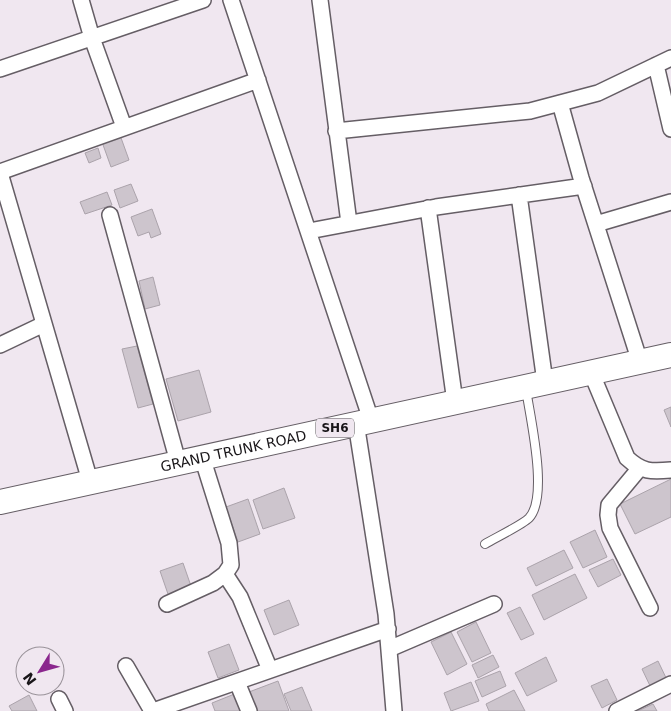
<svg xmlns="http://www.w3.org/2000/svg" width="671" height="711" font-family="'DejaVu Sans',sans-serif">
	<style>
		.building { fill: #cdc5cd; stroke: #aba3ab }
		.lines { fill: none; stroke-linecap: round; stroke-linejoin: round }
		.service-casing { stroke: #655e65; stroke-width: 10 }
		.minor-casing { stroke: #655e65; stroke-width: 18 }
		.primary-casing { stroke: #655e65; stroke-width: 26 }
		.service { stroke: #fff; stroke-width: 8 }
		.minor { stroke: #fff; stroke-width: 15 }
		.primary { stroke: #fff; stroke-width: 24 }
		.labels { text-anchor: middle; stroke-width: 4.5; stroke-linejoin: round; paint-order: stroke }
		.shield { fill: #f0e7f0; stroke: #595459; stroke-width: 1 }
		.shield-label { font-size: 12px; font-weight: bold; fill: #181518 }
		.street-label { font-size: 14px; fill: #181518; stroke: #f0e7f0 }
	</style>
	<rect width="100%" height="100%" fill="#f0e7f0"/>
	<path class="building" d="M120 135 129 160 111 167 102 142Z
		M98 148 101 158 89 163 85 153Z
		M131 184 138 201 120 208 114 190Z
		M107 192 112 205 85 214 80 202Z
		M152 209 161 234 151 238 149 232 138 236 131 217Z
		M153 277 160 305 145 309 139 281Z
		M137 346 153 404 138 408 122 349Z
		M199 370 211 412 178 421 166 379Z
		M671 407V427L664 410Z
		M671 479V517L635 534 620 504Z
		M284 488 295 518 263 529 253 500Z
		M248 499 260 534 238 542 226 507Z
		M595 530 607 557 583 568 570 542Z
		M564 550 573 568 536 586 527 568Z
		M613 559 621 575 598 587 589 570Z
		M183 563 192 589 169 597 160 571Z
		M575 574 587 598 544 620 532 595Z
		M289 600 299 625 274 635 264 610Z
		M520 607 534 634 521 640 507 613Z
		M476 622 491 653 472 662 457 632Z
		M451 632 467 664 447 675 431 642Z
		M229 644 239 670 218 678 208 652Z
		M493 655 499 667 478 678 472 665Z
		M546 657 557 681 527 696 515 673Z
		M658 661 668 682 652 690 642 669Z
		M500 671 506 686 482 697 475 681Z
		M607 679 617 700 602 708 591 686Z
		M278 681 289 711H256L249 692Z
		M471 682 479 701 451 711 444 693Z
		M302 687 312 711H291L284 694Z
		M514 690 525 711H489L486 704Z
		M237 693 244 711H215L212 703Z
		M29 695 37 711H12L9 706Z
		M653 704 657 711H638Z"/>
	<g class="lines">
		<defs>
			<path id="service" d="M485 544C495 538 522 525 529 518 549 497 530 417 526 389"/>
			<path id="minor" d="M81 0 92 38 124 127
				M231 0 371 420
				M320 0 349 223
				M656 65 671 129
				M0 69 203 0
				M560 103 581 178 640 362
				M336 131 530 111 598 93 671 58
				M0 172 258 80
				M0 173 90 481
				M519 195 545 382
				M428 208 455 402
				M110 215 178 462
				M596 224 671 202
				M309 231 436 207 584 186
				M0 345 44 324
				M591 372 627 458C642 472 651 472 671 470
				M356 423 386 614 394 711
				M639 469 609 505 608 515 610 528 650 608
				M225 574 240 597 270 670
				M167 604 213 583 225 574 231 565 229 543 202 457
				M389 649 494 604
				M126 666 152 711
				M237 682 249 711
				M59 699 65 711
				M153 711 388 629
				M617 711 671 684"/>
			<g id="primary">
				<path id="s1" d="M0 502 671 355"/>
			</g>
		</defs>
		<use href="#service" class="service-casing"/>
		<use href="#minor" class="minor-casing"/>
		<use href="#primary" class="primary-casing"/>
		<use href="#service" class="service"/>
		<use href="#minor" class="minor"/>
		<use href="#primary" class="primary"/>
	</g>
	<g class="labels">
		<rect class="shield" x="316" y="418.5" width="38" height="19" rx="4"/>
		<g class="shield-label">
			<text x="335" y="432">SH6</text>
		</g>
		<g class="street-label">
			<text dy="5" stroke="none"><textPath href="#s1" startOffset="239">GRAND TRUNK ROAD</textPath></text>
		</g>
	</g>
	<g transform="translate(40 671) rotate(233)"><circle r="24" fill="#f0e7f0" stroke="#9a939a"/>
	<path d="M0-4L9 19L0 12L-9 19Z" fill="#8a268d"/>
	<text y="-8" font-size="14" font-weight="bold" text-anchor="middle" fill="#181518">N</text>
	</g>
</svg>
